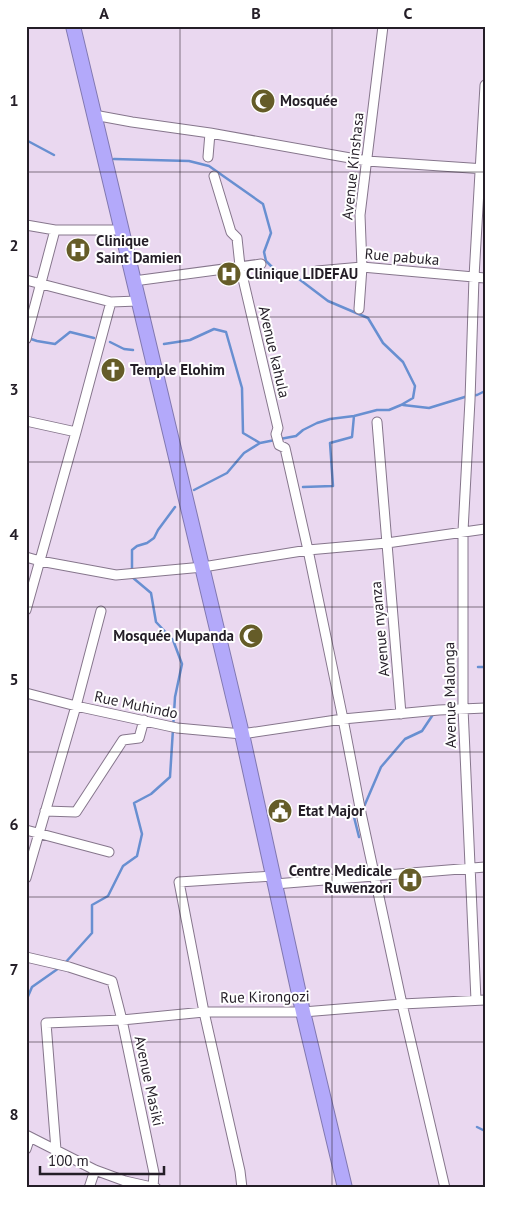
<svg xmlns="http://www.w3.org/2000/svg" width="511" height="1214" font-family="'PT Sans',sans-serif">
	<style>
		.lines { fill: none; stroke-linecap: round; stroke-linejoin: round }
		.stream { stroke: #688fd1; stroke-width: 2.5 }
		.minor-casing { stroke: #86768c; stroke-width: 11 }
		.highway-casing { stroke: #8178b0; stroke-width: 16 }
		.minor { stroke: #fff; stroke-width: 9 }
		.highway { stroke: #b3a9fa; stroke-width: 14 }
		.grid { fill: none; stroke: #241e27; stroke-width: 1; stroke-opacity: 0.55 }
		.labels { text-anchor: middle; stroke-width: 4; stroke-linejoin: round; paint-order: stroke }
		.poi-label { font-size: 15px; font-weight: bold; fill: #241e27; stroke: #fff; text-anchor: start }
		.street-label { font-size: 15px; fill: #241e27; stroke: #fff }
		.neatline { fill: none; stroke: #241e27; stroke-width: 2 }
		.grid-label { font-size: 16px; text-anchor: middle; font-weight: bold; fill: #241e27 }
	</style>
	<rect width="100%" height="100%" fill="#ead8f0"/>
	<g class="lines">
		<path class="stream" d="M26 140 54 155
			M114 159 189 161 209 166 263 204 271 233 264 252 266 261 276 271 295 276 328 301 368 318 383 343 403 362 415 386 413 398 401 405 389 410H377L354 416 330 419 317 423 303 430 296 436 280 439
			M28 338 37 341 55 344 70 332 94 338
			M110 342 124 349 133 350
			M164 344 190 340 214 329 226 332 242 388 243 433 260 443
			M403 405 429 408 468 396 477 395 485 391
			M303 487 333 486 330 443 352 437 354 416
			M194 490 227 473 244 453 260 443 275 440
			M132 571V550L137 546 147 543 154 538 158 530 175 507
			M478 667H485
			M363 809 381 767 405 739 422 731 434 713
			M358 815 354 817 359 837
			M65 963 92 933V905L108 896 123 866 137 856 142 834 134 803 151 794 170 777 175 697 182 664 173 640 156 622 151 593 132 577
			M26 1001 32 987 59 968
			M477 1127 485 1131"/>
		<defs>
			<path id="minor" d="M94 115 132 122 210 133 367 161 485 169
				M208 157 210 133
				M214 176 231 232 237 238 240 266 278 428 276 434 279 445 285 448 308 550 343 719 361 813 402 1004 445 1188
				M26 225 55 230H122
				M317 271 362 267 485 278
				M26 280 111 302 138 301
				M134 281 261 264
				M359 309 362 267 360 215 383 26
				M26 339 55 230
				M26 421 76 432
				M377 422 401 714
				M26 557 40 561 116 575 203 567 308 550 387 543 485 529
				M26 610 76 432 111 302
				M26 693 76 706 177 728 242 734 343 719 439 710 485 708
				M45 811 76 812 123 740 139 738 144 720
				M26 830 109 852
				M26 878 76 706 101 611
				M275 884 485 867
				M26 957 69 967 112 981 122 1020 154 1173 153 1188
				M476 1000 463 708V531L470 400 474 277 485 85
				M26 1135 95 1170 125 1181 156 1188
				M26 1149 30 1137
				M56 1150 46 1023 122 1020 204 1012H303L402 1004 485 1000
				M89 1188 95 1170
				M242 1188 240 1171 204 1012 179 882 273 876"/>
			<path id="highway" d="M73 26 242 734 303 1012 345 1188"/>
		</defs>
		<use href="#minor" class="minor-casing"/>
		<use href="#highway" class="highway-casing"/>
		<use href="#minor" class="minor"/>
		<use href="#highway" class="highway"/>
	</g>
	<path class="grid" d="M180 26V1188M332 26V1188M26 172H485M26 317H485M26 462H485M26 607H485M26 752H485M26 897H485M26 1042H485"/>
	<defs>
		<symbol id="mosque-disc" viewBox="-11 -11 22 22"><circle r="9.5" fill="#655c28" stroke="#fff"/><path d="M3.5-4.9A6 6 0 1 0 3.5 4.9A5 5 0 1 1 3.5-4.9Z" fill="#fff"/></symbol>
		<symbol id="hospital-disc" viewBox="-11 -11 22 22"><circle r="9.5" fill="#655c28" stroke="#fff"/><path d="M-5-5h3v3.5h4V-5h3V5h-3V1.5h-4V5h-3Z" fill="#fff"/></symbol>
		<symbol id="church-disc" viewBox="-11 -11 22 22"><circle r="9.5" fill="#655c28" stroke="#fff"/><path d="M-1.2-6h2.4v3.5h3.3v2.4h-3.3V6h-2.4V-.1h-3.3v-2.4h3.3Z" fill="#fff"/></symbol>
		<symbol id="civic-disc" viewBox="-11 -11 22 22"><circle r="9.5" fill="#655c28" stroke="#fff"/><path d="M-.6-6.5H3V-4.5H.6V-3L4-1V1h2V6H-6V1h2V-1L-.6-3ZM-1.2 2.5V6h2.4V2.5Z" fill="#fff"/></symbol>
	</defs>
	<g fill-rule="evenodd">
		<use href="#mosque-disc" x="249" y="87" width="28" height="28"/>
		<use href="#hospital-disc" x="64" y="236" width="28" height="28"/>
		<use href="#hospital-disc" x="215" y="260" width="28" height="28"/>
		<use href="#church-disc" x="99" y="356" width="28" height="28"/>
		<use href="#mosque-disc" x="237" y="622" width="28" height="28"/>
		<use href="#civic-disc" x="266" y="797" width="28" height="28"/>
		<use href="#hospital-disc" x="396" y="866" width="28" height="28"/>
	</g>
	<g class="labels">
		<g class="poi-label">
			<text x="280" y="106">Mosquée</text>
			<text x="96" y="246">Clinique<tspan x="96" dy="17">Saint Damien</tspan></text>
			<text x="246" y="279">Clinique LIDEFAU</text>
			<text x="130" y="375">Temple Elohim</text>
			<text x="234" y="641" text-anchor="end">Mosquée Mupanda</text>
			<text x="298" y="816">Etat Major</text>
			<text x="392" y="876" text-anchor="end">Centre Medicale<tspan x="392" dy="17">Ruwenzori</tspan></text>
		</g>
		<g class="street-label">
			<text transform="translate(353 166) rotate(-84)" y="5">Avenue Kinshasa</text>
			<text transform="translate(402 257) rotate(5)" y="5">Rue pabuka</text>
			<text transform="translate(274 352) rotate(77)" y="5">Avenue kahula</text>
			<text transform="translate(380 629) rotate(-95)" y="5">Avenue nyanza</text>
			<text transform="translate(450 695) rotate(-91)" y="5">Avenue Malonga</text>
			<text transform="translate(136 705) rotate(12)" y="5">Rue Muhindo</text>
			<text transform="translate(265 997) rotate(-1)" y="5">Rue Kirongozi</text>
			<text transform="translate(149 1081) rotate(78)" y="5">Avenue Masiki</text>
		</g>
	</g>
	<rect width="511" height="1214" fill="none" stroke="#ffffff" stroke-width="55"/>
	<path d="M40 1166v8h124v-8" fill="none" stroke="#241e27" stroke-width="2.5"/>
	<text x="48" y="1166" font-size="15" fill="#241e27" stroke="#ffffff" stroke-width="4" paint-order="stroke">100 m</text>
	<rect x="28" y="28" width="456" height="1158" class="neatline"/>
	<g class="grid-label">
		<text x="104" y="19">A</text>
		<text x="256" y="19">B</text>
		<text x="408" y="19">C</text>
		<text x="14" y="106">1</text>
		<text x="14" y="251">2</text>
		<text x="14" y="395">3</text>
		<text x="14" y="540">4</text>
		<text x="14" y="685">5</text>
		<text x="14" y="830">6</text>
		<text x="14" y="975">7</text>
		<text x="14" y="1120">8</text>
	</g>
</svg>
